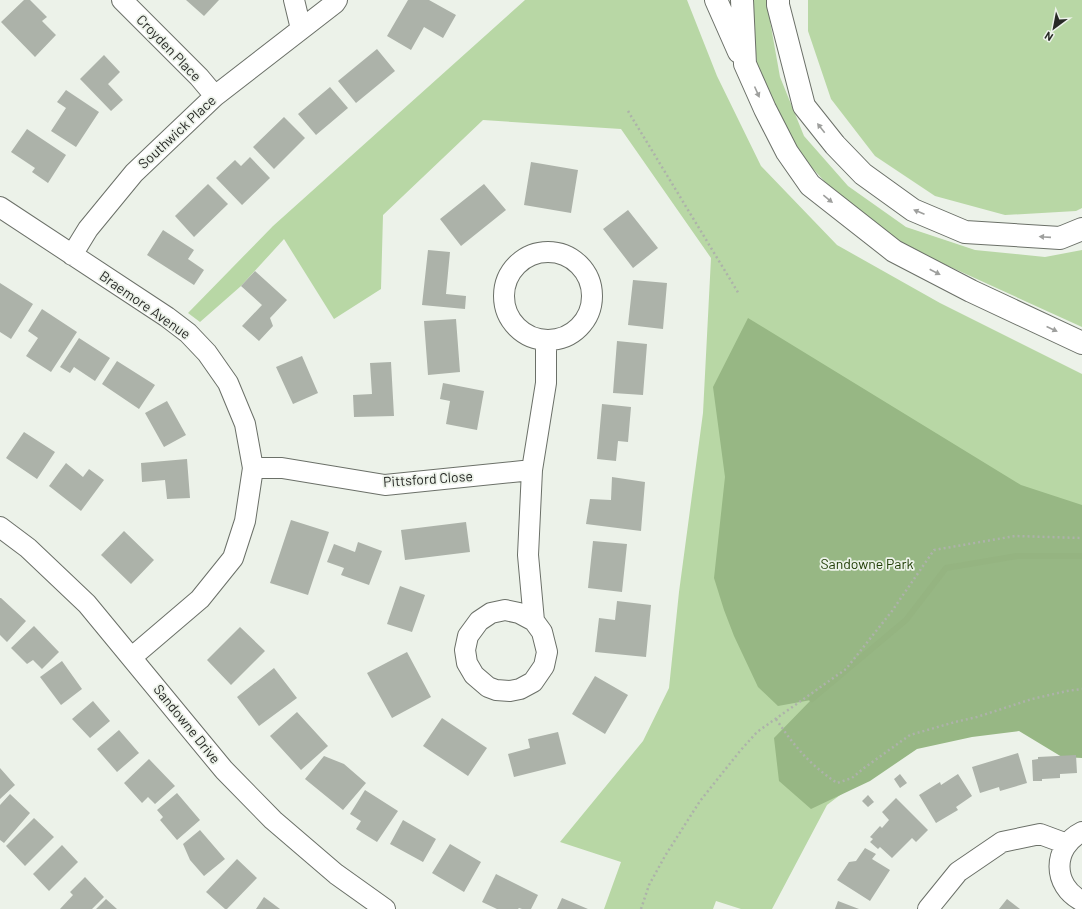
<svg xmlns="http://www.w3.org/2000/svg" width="1082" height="909" font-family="Barlow,sans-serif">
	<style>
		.green { fill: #b8d7a5 }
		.forest { fill: #97b784 }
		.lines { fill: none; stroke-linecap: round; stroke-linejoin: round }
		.stream { stroke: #95b481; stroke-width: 6 }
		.building { fill: #acb2a9 }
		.minor-casing { stroke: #6b7068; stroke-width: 22 }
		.highway-casing { stroke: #6b7068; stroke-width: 24 }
		.path { stroke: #adb2aa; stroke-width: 2.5; stroke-dasharray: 2 3; stroke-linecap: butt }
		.minor { stroke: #fff; stroke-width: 20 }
		.highway { stroke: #fff; stroke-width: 22 }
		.oneway { fill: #9e9f9d }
		.labels { text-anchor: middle; stroke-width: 3.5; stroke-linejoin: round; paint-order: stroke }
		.street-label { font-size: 14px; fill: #272926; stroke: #ecf2e9 }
		.park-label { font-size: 14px; fill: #223f07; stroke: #ecf2e9 }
	</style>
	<rect width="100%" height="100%" fill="#ecf2e9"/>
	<path class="green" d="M525 0H687L717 76 761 166 837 245 940 303 1082 374V693L915 738 827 805 772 909H741L716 901 713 909H604L621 862 560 842 643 741 669 688 679 592 703 413 711 258 621 129 483 120 383 215 381 289 334 319 284 239 241 286 200 322 188 313 273 226Z
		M750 0H767V4L780 77 804 136 848 186 906 227 975 250 1045 257 1082 250V327L911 249 850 209 780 133 758 72Z
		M808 0H1082V208L1076 211 1005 215 935 196 875 156 831 99 808 31Z"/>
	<path class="forest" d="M748 318 1021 485 1082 505V758L1062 757 1019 731 972 737 917 749 870 781 811 809 779 781 774 738 811 700 778 706 758 687 734 636 724 610 714 578 725 477 713 387Z"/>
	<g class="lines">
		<path class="stream" d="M812 699 906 620 946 568 1017 556H1082"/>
	</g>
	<path class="building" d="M24 0H30L47 17 42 21 56 35 35 57 1 22Z
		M186 0H219L204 16Z
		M408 0H429L456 15 443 38 424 27 411 50 387 36Z
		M377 49 395 71 356 103 338 81Z
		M104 55 120 72 108 84 123 100 111 111 80 79Z
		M330 87 348 108 316 135 298 114Z
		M66 90 99 112 76 147 51 131 66 108 57 102Z
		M284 117 305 138 274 169 253 147Z
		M27 129 66 155 48 183 32 172 35 168 11 152Z
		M250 157 270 178 242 205 216 178 235 160 241 166Z
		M531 162 578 170 571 213 524 205Z
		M208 184 228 204 194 237 175 216Z
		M484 184 506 210 461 246 440 219Z
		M628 210 658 248 633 268 603 229Z
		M163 230 194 250 188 259 204 270 194 285 147 255Z
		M428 250 450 252 446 294 466 296 465 309 422 305Z
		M255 271 287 300 270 318 273 326 259 341 242 326 262 305 241 286Z
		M633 280 667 283 663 329 628 325Z
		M0 283 33 304 11 339 0 332Z
		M42 309 77 332 51 372 26 356 38 338 28 331Z
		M456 319 460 372 428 375 424 321Z
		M79 338 110 358 95 381 74 367 70 373 60 367Z
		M617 341 647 344 643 395 613 393Z
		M302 356 318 393 293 404 276 367Z
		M117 361 155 385 139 409 102 384Z
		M391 362 394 416 354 417 353 395 372 394 370 363Z
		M443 383 484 391 477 430 446 424 450 401 440 399Z
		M167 401 186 435 164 447 145 413Z
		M602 404 631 407 628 442 618 441 616 461 597 459Z
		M24 432 55 452 37 479 6 458Z
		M187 459 190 498 167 499 165 480 142 482 141 463Z
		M66 463 83 477 89 469 104 480 81 511 49 486Z
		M612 477 645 482 641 531 586 524 590 499 611 500Z
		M291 520 329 532 308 595 270 583Z
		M466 522 470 552 405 560 401 530Z
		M124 531 154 560 131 584 101 555Z
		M593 541 627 544 622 592 588 588Z
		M358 542 382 551 369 585 341 575 344 568 327 562 334 544 355 552Z
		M400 586 425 595 412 632 387 624Z
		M0 598H1L26 621 7 642 0 635Z
		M617 601 651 605 646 657 595 652 599 618 615 620Z
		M34 626 59 652 42 669 33 660 27 664 11 648Z
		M240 627 265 651 231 685 207 660Z
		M407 652 431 697 392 718 367 673Z
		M62 661 82 689 61 705 40 677Z
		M274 668 297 698 259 726 237 697Z
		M595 676 628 695 605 734 572 714Z
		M93 701 110 721 90 738 72 719Z
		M297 712 328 746 301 770 270 736Z
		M442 718 487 748 468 776 423 746Z
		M119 730 139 753 117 772 97 749Z
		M558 732 566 764 514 777 508 754 530 748 528 739Z
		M1018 753 1027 783 1000 791 999 787 980 793 972 767Z
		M1076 755 1077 773 1060 774V778L1042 779V781H1033L1032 760 1038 759V757Z
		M324 756 344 764 366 783 343 810 305 779Z
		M149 759 175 786 155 804 148 797 142 803 124 783Z
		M0 768 15 785 0 799Z
		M900 774 907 783 900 788 894 779Z
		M958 774 972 796 956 807 958 810 936 823 919 795 940 782 941 785Z
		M365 790 398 811 377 842 356 829 361 821 350 814Z
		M177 793 200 820 177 840 160 820 163 817 157 810Z
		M10 794 30 813 4 843 0 840V805Z
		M868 795 874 802 868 807 862 801Z
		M896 798 928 830 916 842 912 838 892 858 880 847 878 849 870 842 873 839 870 837 880 826 882 828 889 820 882 812Z
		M34 818 54 837 25 866 6 846Z
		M403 820 436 839 423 862 390 844Z
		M200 830 225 859 204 876 190 860 183 844Z
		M450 844 481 862 464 892 432 873Z
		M62 845 78 862 49 891 33 874Z
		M865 848 876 854 872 859 890 870 870 901 837 880 849 862 856 861Z
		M237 859 257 878 227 909H225L206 892Z
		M496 874 538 895 531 909H522L519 908 518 909H497L482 902Z
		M85 877 104 897 92 909H60L73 895 70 892Z
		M264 897 280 909H256Z
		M562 898 588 909H557Z
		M106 899 117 909H96Z
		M1007 899 1020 909H999Z
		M838 901 859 909H835Z"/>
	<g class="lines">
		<defs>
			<path id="minor" d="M122 0 199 77 215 96
				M294 0 301 29
				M0 207 167 317 188 333 207 353 228 383 245 424 253 468 245 521 233 558 200 599 132 657
				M504 296a44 44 0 1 1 88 0a44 44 0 1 1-88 0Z
				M72 255 88 229 134 173 215 96 335 3 337 0
				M253 468H282L385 485 532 470
				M0 527 28 548 87 604 224 770 273 820 336 874 385 909
				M534 621 519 613 505 610 491 613 479 621 468 636 465 650 467 663 474 675 488 687 496 690 510 691 520 689 533 682 544 666 547 652 542 632 534 621 528 555 532 470 546 383V340
				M1082 832C1052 847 1052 886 1082 901
				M928 909 958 872 1002 842 1040 834 1067 844"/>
			<path id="highway" d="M716 0 739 52
				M742 0 745 64 765 109 787 152 810 185 894 251 971 291 1082 343
				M778 0V5L804 106 835 145 863 174 913 210 965 232 1060 238 1082 229"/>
		</defs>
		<use href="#minor" class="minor-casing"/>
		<use href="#highway" class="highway-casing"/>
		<path class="path" d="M628 111 739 294
			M776 719C795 747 809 764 837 783L852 778 864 768 910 735 955 722 977 717 1032 699 1067 691 1082 689
			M641 909 649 885 665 856 700 801 740 751 757 732 846 669 892 611 934 550 1015 536 1082 538"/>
		<use href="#minor" class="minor"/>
		<use href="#highway" class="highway"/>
	</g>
	<defs><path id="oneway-solid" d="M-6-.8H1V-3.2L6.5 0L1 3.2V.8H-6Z"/></defs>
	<g class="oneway">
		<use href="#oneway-solid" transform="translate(757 92) rotate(66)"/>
		<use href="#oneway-solid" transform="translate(821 128) rotate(-128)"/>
		<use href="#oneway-solid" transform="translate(828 199) rotate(39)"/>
		<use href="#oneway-solid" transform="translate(919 212) rotate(-157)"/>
		<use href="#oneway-solid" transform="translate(1045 237) rotate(-176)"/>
		<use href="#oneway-solid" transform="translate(935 272) rotate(27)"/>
		<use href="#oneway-solid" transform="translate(1052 329) rotate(25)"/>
	</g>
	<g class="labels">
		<g class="street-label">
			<text transform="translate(169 48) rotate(46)" y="5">Croyden Place</text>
			<text transform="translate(177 132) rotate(-43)" y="5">Southwick Place</text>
			<text transform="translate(145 305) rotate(35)" y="5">Braemore Avenue</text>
			<text transform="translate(428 479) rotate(-4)" y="5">Pittsford Close</text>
			<text transform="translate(187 724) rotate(51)" y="5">Sandowne Drive</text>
		</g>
		<g class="park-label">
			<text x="867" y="569">Sandowne Park</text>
		</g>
	</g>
	<g transform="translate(1054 28) rotate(212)" stroke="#ecf2e9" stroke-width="3" paint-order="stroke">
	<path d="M0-3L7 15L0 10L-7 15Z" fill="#272926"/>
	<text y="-6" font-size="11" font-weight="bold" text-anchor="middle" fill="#272926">N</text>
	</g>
</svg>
